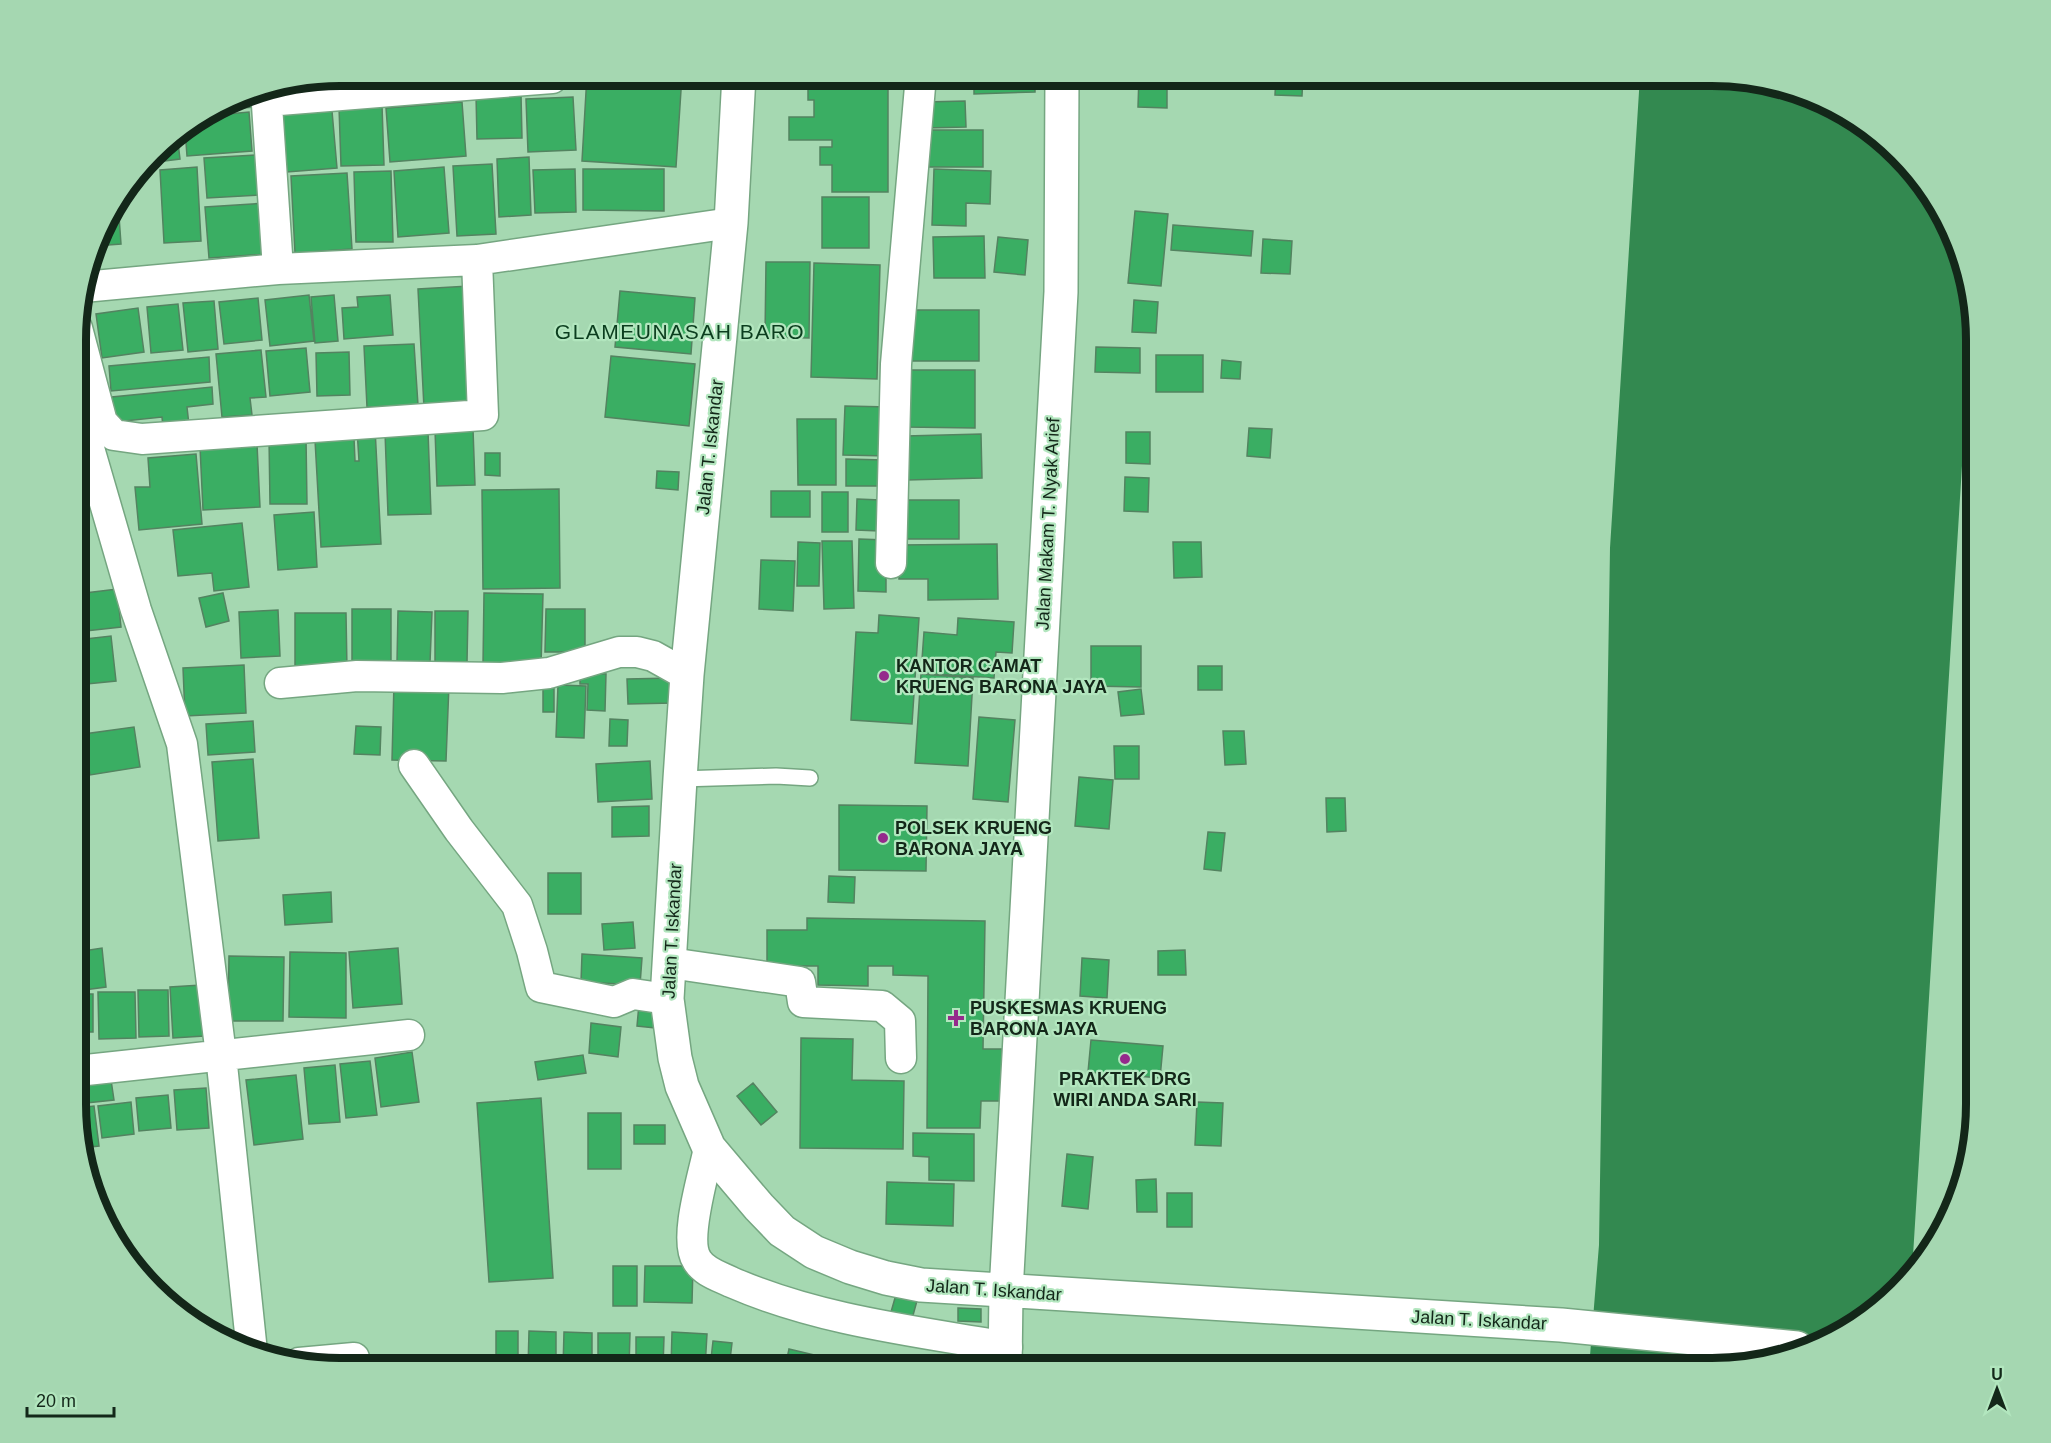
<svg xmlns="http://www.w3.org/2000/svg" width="2051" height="1443" font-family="Helvetica,sans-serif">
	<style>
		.water { fill: #338950 }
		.building { fill: #3aae63; stroke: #538360; stroke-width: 1.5 }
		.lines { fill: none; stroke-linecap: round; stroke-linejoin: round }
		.service-casing { stroke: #75a681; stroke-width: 18 }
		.minor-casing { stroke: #75a681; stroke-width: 33 }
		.tertiary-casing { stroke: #75a681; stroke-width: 36 }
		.service { stroke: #fff; stroke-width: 15 }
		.minor { stroke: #fff; stroke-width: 30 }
		.tertiary { stroke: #fff; stroke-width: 33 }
		.poi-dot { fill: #952a8c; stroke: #b2e6be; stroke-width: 2 }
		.labels { text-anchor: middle; stroke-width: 4.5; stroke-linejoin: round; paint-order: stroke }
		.street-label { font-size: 18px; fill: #132719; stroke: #b2e6be }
		.poi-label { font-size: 18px; font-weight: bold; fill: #132719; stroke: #b2e6be; text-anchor: start }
		.quarter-label { font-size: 21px; letter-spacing: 1.5px; fill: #0b3d1e; stroke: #b2e6be }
		.rim { fill: none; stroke: #132719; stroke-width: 8 }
	</style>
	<rect width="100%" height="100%" fill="#a5d8b1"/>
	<path class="water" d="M1640 76H1728L1797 89 1872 130 1949 222 1970 302 1968 369 1912 1272 1829 1341 1711 1368H1589L1599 1245 1610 548Z"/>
	<path class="building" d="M340 75H375V78L332 80V77Z
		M587 75H682L676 167 582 161Z
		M832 75H888V192H832V165H820V147H832V140H789V117H814V100H808V82H832Z
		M974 75H1035V92L974 94Z
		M1139 75H1167V108L1138 107Z
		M1276 75H1303L1302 96 1275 95Z
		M327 77 328 84 285 86Z
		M256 92 257 107 227 109V102L239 95Z
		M521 94 522 138 477 139 476 95Z
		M573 97 576 150 528 152 526 99Z
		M965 101 966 127 924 128V102Z
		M462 102 466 156 390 162 386 108Z
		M382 105 384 165 341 166 339 107Z
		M332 111 337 168 287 172 283 114Z
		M249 112 252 151 187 156 185 129 206 116Z
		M929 130H983V167H929Z
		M177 134 180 159 148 163 165 141Z
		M257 155 260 195 207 198 204 158Z
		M529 157 531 215 499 217 497 159Z
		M492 164 496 234 457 236 453 166Z
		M197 167 201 241 164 243 160 170Z
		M444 167 449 233 398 237 394 171Z
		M575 169 576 212 535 213 533 170Z
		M583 169H664V211L583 210Z
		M934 169 991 171 990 204 966 203V226L932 225Z
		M391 171 393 242H356L354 172Z
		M347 173 352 249 295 253 291 176Z
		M822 197H869V248H822Z
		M118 202 121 244 95 246 102 222Z
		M266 203 269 254 209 258 205 207Z
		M1135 211 1168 214 1161 286 1128 283Z
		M1173 225 1253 231 1251 256 1171 250Z
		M984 236 985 278H934L933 237Z
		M998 237 1028 240 1025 275 994 272Z
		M1263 239 1292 241 1290 274 1261 273Z
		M766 262H810L809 338 765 337Z
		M814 263 880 265 877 379 811 377Z
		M469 286 476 405 424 408 418 289Z
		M620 291 695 298 691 354 615 347Z
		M309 295 314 341 270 346 265 300Z
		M334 295 338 341 315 343 311 297Z
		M390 295 393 335 344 339 342 308 358 307 357 297Z
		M258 298 262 340 224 344 219 302Z
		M1134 300 1158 302 1156 333 1132 332Z
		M214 301 218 349 188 352 183 303Z
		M178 304 183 350 151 353 147 307Z
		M138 308 144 352 102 358 96 314Z
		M905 310H979V361H905Z
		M414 344 418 405 367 407 364 346Z
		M1096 347 1140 348V373L1095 372Z
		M306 348 310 392 270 396 266 351Z
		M261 350 266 397 250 398 252 415 222 417 216 354Z
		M349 352 350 395 317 396 316 353Z
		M1156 355H1203V392H1156Z
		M611 356 695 364 689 426 605 417Z
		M209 357 210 382 111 391 109 366Z
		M1222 360 1241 362 1240 379 1221 378Z
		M906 370H975V428L906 427Z
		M212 387 213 404 187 407 189 425 163 428 162 417 115 422 112 397Z
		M845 406 889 407 888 456 843 455Z
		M797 419H836V485H798Z
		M375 428 381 544 321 547 315 440 354 438 355 461H359L357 429Z
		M1249 428 1272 429 1270 458 1247 456Z
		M473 429 475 485 437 486 435 430Z
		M428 431 431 514 388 515 385 432Z
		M1126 432H1150V464L1126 463Z
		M981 434 982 478 907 480 906 436Z
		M306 437 307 504H270L269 438Z
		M257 444 260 507 203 510 200 447Z
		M485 453H500V476L485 475Z
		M196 454 202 524 139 530 135 487H150L148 458Z
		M846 459 884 460 883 486H846Z
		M657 471 679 472 678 490 656 488Z
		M1125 477 1149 478 1148 512 1124 511Z
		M559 489 560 588 483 589 482 490Z
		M771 491H810V517H771Z
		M822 492H848V532H822Z
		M857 499 880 500 879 531 856 530Z
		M903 500H959V539H903Z
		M314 512 317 567 278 570 274 515Z
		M242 523 249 587 214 591 212 573 178 576 173 530Z
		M859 539 886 540V592L858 591Z
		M822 541H852L854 608 824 609Z
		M798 542 820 543 819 586H797Z
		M1173 542H1201L1202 577 1174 578Z
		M997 544 998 599 928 600V579H899V545Z
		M761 560 795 561 793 611 759 609Z
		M117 589 121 627 77 632V594Z
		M223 593 229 621 206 627 199 598Z
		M484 593 543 594 541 666 483 665Z
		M352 609H391V665H352Z
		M546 609H585V652H545Z
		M278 610 280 656 241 658 239 612Z
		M398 611 432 612 430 663 397 662Z
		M435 611H468L467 663 435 662Z
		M295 613H346L347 669H295Z
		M879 615 919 618 912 724 851 720 856 632 878 633Z
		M958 618 1014 622 1012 653 996 652 994 678 921 673 924 632 957 635Z
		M111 636 116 681 77 685V640Z
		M1091 646H1141V687L1091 686Z
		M244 665 246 713 185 716 183 668Z
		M1198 666H1222V690H1198Z
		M580 673 606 674 605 711 587 710 588 684H580Z
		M921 674 973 678 968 766 915 763Z
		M543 678 554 679V712H543Z
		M672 678 673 703 628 704 627 679Z
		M394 683 449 684 446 761 392 760Z
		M558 685 586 686 584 738 556 737Z
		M1141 689 1144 714 1121 716 1118 692Z
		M979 717 1015 720 1008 802 973 799Z
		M610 719 628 720 627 746H609Z
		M253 721 255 752 208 755 206 724Z
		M356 726 381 727 380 755 354 754Z
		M134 727 140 767 90 775 84 734Z
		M1223 731H1244L1246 764 1225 765Z
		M1114 746H1139V779H1115Z
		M253 759 259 838 218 841 212 762Z
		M650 761 652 799 598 802 596 764Z
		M1079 777 1113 780 1109 829 1075 826Z
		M1326 798H1345L1346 831 1327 832Z
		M839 805 927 806 926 871 839 870Z
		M649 806V836L612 837V807Z
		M1208 832 1225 833 1221 871 1204 869Z
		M548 873H581V914H548Z
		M829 876 855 877 854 903 828 902Z
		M331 892 332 922 285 925 283 895Z
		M807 918 985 921 983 1049H1002L1001 1101H981L980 1128H927L928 976 893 975V966H868V986L818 985V966H767V930H807Z
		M633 922 635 948 604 950 602 924Z
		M102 948 106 987 77 991V952Z
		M398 948 402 1004 353 1008 349 952Z
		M1185 950 1186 975H1158V951Z
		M290 952 346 953V1018L289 1017Z
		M582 954 642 958 640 985 581 982Z
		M229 956 284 957 283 1021H228Z
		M1082 958 1109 960 1107 998 1080 996Z
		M201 985 204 1036 173 1038 170 987Z
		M138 990H168L169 1036 139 1037Z
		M98 992H135L136 1038 99 1039Z
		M77 994H93V1032H77Z
		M639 1004 657 1005 655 1028 637 1026Z
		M591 1023 621 1027 618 1057 589 1053Z
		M801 1038 853 1039 852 1080 904 1081 903 1149 800 1148Z
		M1091 1040 1163 1046 1160 1078 1088 1072Z
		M412 1052 419 1102 381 1107 375 1058Z
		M583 1055 586 1073 538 1080 535 1062Z
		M370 1061 377 1115 346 1118 340 1064Z
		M335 1065 340 1122 309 1124 304 1068Z
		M110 1073 114 1100 77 1104V1077Z
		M296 1075 303 1139 254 1145 246 1080Z
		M753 1083 777 1112 761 1125 737 1096Z
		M206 1088 209 1128 177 1130 174 1090Z
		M168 1095 171 1128 139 1131 136 1098Z
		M541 1098 553 1278 489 1282 477 1103Z
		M131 1102 134 1134 102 1138 98 1106Z
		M1197 1102 1223 1103 1221 1146 1195 1145Z
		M94 1106 99 1146 81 1148 77 1137V1108Z
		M588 1113H621V1169H588Z
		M634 1125H665V1144H634Z
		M913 1133 974 1134V1181L929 1180V1157L913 1156Z
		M1067 1154 1093 1157 1088 1209 1062 1206Z
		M1156 1179 1157 1212H1137L1136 1180Z
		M887 1182 954 1184 953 1226 886 1224Z
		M1167 1193H1192V1227H1167Z
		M613 1266H637V1306H613Z
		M645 1266H693L692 1303 644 1302Z
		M897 1291 918 1297 912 1319 891 1312Z
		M958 1308 981 1309V1322L958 1321Z
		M496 1331H518V1368H496Z
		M529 1331 556 1332V1368H528Z
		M564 1332 592 1333V1368H563Z
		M672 1332 707 1334 705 1368H671Z
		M598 1333H630L629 1368H598Z
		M636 1337H664L663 1368H636Z
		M713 1341 732 1343 730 1360 761 1363 760 1368H710Z
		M789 1349 869 1368H785Z
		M897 1358 949 1364 948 1368H896Z
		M977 1358 995 1360 994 1368H976Z"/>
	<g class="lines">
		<defs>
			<path id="service" d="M680 779 776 776 810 778"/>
			<path id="minor" d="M266 90 278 269
				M267 101 552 78
				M83 287 278 269 477 260 731 223
				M77 328 102 422 114 435 142 439 483 415 477 260
				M77 407 136 610 182 744 221 1055 252 1352
				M891 563 896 364 921 75
				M280 683 357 676 502 678 549 673 619 652H637L653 656 687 675
				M414 765 459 830 517 905 532 951 541 987 614 1002 633 994 667 999
				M670 963 800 982 803 1002 882 1006 900 1021 901 1058
				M77 1071 409 1035
				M709 1148C704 1174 683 1239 697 1260 704 1272 719 1276 731 1282 818 1320 914 1331 1007 1347
				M299 1363 354 1358"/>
			<path id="tertiary" d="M739 75 731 223 687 675 680 779 667 999 675 1058 682 1086 709 1148 759 1207 782 1231 814 1252 850 1267 886 1278 921 1285 1561 1325 1797 1348
				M1005 1368 1006 1292 1061 292 1062 75"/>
		</defs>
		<use href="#service" class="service-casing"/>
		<use href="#minor" class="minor-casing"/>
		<use href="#tertiary" class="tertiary-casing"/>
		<use href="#service" class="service"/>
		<use href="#minor" class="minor"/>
		<use href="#tertiary" class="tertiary"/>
	</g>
	<g class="poi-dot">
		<circle cx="884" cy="676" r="6"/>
		<circle cx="883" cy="838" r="6"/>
		<path d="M953 1009h6v6h6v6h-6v6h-6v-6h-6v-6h6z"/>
		<circle cx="1125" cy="1059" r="6"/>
	</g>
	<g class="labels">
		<g class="street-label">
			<text transform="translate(710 447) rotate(-84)" y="6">Jalan T. Iskandar</text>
			<text transform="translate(1048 524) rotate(-87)" y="6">Jalan Makam T. Nyak Arief</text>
			<text transform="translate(672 931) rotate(-87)" y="6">Jalan T. Iskandar</text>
			<text transform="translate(994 1290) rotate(4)" y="6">Jalan T. Iskandar</text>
			<text transform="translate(1479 1320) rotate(3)" y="6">Jalan T. Iskandar</text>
		</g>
		<g class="poi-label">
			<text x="896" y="672">KANTOR CAMAT<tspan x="896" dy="21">KRUENG BARONA JAYA</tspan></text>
			<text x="895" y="834">POLSEK KRUENG<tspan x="895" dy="21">BARONA JAYA</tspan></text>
			<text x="970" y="1014">PUSKESMAS KRUENG<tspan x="970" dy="21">BARONA JAYA</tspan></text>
			<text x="1125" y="1085" text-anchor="middle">PRAKTEK DRG<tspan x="1125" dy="21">WIRI ANDA SARI</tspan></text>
		</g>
		<g class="quarter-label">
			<text x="680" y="339">GLAMEUNASAH BARO</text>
		</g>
	</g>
	<path d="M0 0H2051V1443H0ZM340 86H1712A254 254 0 0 1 1966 340V1104A254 254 0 0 1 1712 1358H340A254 254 0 0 1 86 1104V340A254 254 0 0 1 340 86Z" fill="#a5d7b1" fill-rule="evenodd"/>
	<path class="rim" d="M340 86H1712A254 254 0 0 1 1966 340V1104A254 254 0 0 1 1712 1358H340A254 254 0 0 1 86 1104V340A254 254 0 0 1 340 86Z"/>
	<g transform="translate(1997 1389)" stroke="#b2e6be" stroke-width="4.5" paint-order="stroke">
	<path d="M0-4.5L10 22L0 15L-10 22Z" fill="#132719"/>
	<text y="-9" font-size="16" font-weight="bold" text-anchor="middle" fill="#132719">U</text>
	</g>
	<path d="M27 1407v9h87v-9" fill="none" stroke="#132719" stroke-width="3"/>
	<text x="36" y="1407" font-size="18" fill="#132719" stroke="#b2e6be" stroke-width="4.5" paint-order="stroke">20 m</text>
</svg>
